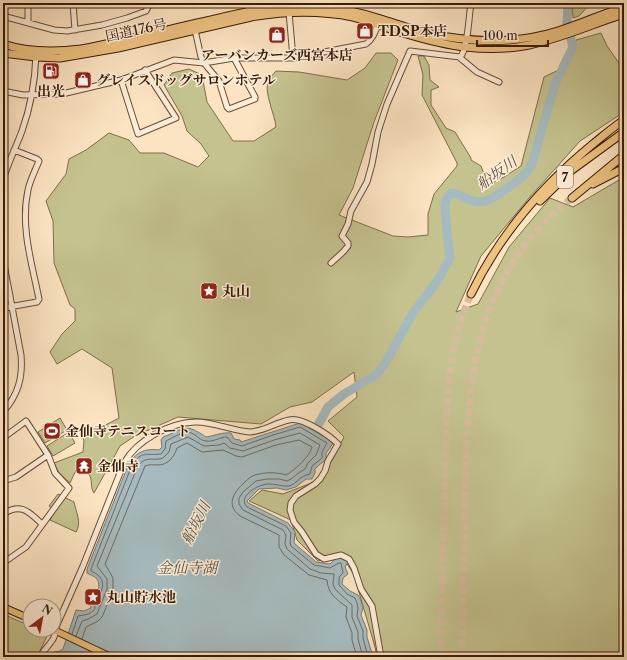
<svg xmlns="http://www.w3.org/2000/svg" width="627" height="660" font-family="'Libre Caslon Text','Noto Serif JP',serif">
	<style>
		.green { fill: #c4c28f; stroke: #7e6e4a }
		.water { fill: #a6bbbf; stroke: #7a7b75 }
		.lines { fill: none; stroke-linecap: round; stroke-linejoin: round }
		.shore { stroke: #6f6a62; stroke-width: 1 }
		.river { stroke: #a6bbbf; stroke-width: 9 }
		.highway-tunnel { stroke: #d5bc9c; stroke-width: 7; stroke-dasharray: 7 3.5; stroke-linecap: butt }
		.minor-casing { stroke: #694c35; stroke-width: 7 }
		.major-casing { stroke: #381a06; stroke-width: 8 }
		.highway-casing { stroke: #381a06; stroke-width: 9 }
		.minor { stroke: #fdedd7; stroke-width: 5 }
		.major { stroke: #eec281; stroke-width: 6 }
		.highway { stroke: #eec281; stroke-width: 7 }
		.labels { text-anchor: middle; stroke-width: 3; stroke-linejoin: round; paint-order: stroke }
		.shield { fill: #fdedd7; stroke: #735945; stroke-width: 1 }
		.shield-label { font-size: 13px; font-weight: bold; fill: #381a06 }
		.street-label { font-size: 14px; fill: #381a06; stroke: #fdedd7 }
		.poi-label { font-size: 14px; font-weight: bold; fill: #381a06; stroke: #fdedd7; text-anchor: start }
		.water-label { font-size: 15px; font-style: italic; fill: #5e5247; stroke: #fdedd7 }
	</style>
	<rect width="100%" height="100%" fill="#fce4c2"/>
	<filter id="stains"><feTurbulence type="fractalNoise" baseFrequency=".005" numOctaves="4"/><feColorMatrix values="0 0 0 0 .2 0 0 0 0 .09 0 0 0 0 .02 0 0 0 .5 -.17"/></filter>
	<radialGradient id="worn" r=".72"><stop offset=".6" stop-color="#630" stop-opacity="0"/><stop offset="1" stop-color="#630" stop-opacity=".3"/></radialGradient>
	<path class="green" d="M572 3H617L612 4 589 5 579 16 573 18Z
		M601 33 607 46 624 70V112L580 141 529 198 481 256 456 312 478 304 509 247 550 198 573 207 624 177V657H377L375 647 354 575 341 554 318 561 297 540 291 520 249 501 262 490 283 494 314 482 333 459 344 437 328 421 357 397 354 372 312 402 290 407 261 424 178 417 135 436 120 446 94 493C89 485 94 481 88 473L91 468 85 462 78 466 70 483 59 473 54 463 83 452 84 441 80 430H96L119 418 112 368 82 349 57 364 50 352 62 334 75 321V309L70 305 54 263 53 221 46 201 66 174 69 159 86 150 109 133 129 140 140 153H164L198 167 209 156 201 144 187 131 182 116 164 85 172 73 189 69 202 75 207 102 233 141H254L276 127C275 115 264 93 268 82 269 79 273 74 276 71L299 72 347 80 365 68 376 53H391L398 60 374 122 353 188 339 215 393 236 408 237 428 235V214L434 194 457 166V163L422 95 423 75 418 56H424L429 65 430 80 439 87 431 90V105L446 128 455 132 471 158V160L481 166 488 185 504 177 521 166 544 77 567 66 576 40Z
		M60 418 67 430 45 443 38 432Z
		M69 432 75 443 53 456 47 446Z
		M58 494 74 502C76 512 82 523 76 532L50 520 55 511 49 506Z
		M3 614 30 626V630H38L48 634 37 657H3Z"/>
	<path class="water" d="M300 423 334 442 326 453V459C323 463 319 464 315 469V473L312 479H306L296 487 286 490 277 488 259 489 247 501 248 503 288 523 295 532 294 543 316 562 330 564 338 556 348 562 345 567 348 574 343 578 342 584 350 591 358 595 361 601 363 608 361 615 367 630V637L373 657H48L51 653 60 651 63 649 76 610 84 611 91 608 90 605C95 599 103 585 96 578 94 576 90 575 87 573V569L129 463C137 452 145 448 159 450L162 447 161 440 163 437C185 429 184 422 206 437 214 436 222 432 231 433L234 439 240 440 241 442Z"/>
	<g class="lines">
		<path class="shore" d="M72 634 78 616C83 615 89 615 93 611 96 609 94 609 95 606 100 592 111 580 91 571V569L132 465C142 450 146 456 161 454L165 449 166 441C175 437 186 428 195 435 198 437 202 441 206 441 214 442 220 437 227 437L232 443 242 446 273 435 300 427 327 443 322 452V458L312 466 310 474C299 476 298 483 289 486 282 487 274 483 267 484 257 485 237 497 247 507L286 526 291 533 290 543 291 546 314 565 330 568 339 563H341L343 573 339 577V585L347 594 355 598 357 603 358 608 357 616 363 631V638L368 657
			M76 636 82 621 88 619 97 614 107 589V579L97 566 137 468C146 454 151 462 163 458L169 452 171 444 188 437 204 446 219 445 224 443 230 448 243 451 274 440 300 433 320 445 316 455 308 463 305 469 300 472 291 479 287 481 279 479H267L256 481 243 492 239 498V504L243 510 283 530 286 535 285 544 287 549 310 569 321 573 334 574 333 584 335 589 352 605V617L358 632V639L363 657
			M82 639 86 627 98 621 102 617 113 591V578L105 564 145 466C150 464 153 465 158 465 168 465 174 457 177 448L187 443 202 452 223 450 236 456 242 457 276 445 299 440 312 447C310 456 295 470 286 475 276 472 266 472 255 475 251 476 248 479 245 482 234 492 225 504 240 516L279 535V547L284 555 309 575 327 580C328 594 336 599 347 607L346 617 352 633V640L357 657"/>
		<path class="river" d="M317 427 328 407 344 394 376 375 384 365 413 313 438 280 450 258 447 233 445 207 446 200 451 193C459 192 465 200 474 201 477 202 482 202 486 201 495 198 520 179 527 172 529 170 530 167 532 164L555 84 573 47 567 23 568 3"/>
		<path class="highway-tunnel" d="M441 657C442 600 443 544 445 487 446 422 444 355 471 294
			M462 657C463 605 464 552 465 500 467 381 471 279 572 198"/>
		<defs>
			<path id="minor" d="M28 3V23
				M73 3 75 30
				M289 12 293 58
				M3 16 54 30 67 31 102 25 127 18 146 11 150 3
				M195 30 201 57 204 63 219 81 227 107 229 109 255 99V97L234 58
				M459 57 477 72 499 82
				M121 80 138 134 176 118 145 70
				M3 91 23 95 62 94 121 80 174 60 204 63 234 58H293L366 44C373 39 375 32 378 24
				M3 180C8 163 16 147 22 131 31 106 35 81 36 55
				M3 259 21 355C23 378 18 395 3 412
				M331 263 343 252 348 246V243L342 236 348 224 351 211 367 182 372 164 378 132 387 104 410 51 460 57C468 50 469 14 471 3
				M3 308 37 302 39 299C32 264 20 226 28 190 30 180 35 171 39 161L37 159 14 150
				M3 438 26 421 48 455 16 477 3 481
				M3 514C21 502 29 512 42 524
				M3 563 26 547 69 488 55 473 48 455
				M40 657C45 647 57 640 56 627L83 566 124 463C137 440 169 423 195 422 210 421 234 431 250 432 264 431 275 423 289 420 301 416 329 435 338 444L328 461 325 471 320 479 315 484 296 496 291 503 290 510 294 522 302 532 316 554 324 559 341 555 349 559 354 568 361 589 372 606 381 657"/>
			<path id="major" d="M3 607 30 619
				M54 630 111 657"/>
			<path id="highway" d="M3 44C27 52 56 52 81 49 122 41 162 31 202 22 237 14 273 4 310 6 335 7 360 12 384 20 398 24 412 30 427 33 471 43 516 44 558 31 581 24 602 14 624 7
				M3 53 36 57 60 58 118 48 251 17C286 11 318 10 353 17 370 21 386 28 403 33 423 39 444 45 465 47 484 49 510 49 529 45 562 38 592 24 624 14
				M593 184 624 168
				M572 198 624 155
				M540 201 572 170 624 132
				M471 294C499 236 543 185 593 144 603 136 613 127 624 120"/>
		</defs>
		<use href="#minor" class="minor-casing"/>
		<use href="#major" class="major-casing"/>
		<use href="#highway" class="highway-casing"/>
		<use href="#minor" class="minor"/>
		<use href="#major" class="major"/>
		<use href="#highway" class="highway"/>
	</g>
	<defs>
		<symbol id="shop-square" viewBox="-11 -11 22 22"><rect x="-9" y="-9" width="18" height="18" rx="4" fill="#8f2418" stroke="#fdedd7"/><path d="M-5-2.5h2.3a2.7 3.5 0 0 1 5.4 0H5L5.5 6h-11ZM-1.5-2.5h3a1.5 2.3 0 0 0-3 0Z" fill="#fff"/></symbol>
		<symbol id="fuel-square" viewBox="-11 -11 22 22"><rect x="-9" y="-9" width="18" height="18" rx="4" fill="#8f2418" stroke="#fdedd7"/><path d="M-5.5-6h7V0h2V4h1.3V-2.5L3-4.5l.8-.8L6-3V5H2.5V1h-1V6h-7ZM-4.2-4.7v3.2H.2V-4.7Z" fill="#fff"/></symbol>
		<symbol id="sight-square" viewBox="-11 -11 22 22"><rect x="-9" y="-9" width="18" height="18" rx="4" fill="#8f2418" stroke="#fdedd7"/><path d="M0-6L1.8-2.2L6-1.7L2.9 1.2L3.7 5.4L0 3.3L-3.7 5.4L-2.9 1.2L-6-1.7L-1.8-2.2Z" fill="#fff"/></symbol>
		<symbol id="stadium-square" viewBox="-11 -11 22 22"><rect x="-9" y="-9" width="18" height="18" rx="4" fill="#8f2418" stroke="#fdedd7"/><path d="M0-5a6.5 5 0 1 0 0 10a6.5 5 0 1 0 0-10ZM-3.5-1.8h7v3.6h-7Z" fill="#fff"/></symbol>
		<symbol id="temple-square" viewBox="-11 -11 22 22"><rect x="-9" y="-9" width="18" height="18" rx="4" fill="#8f2418" stroke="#fdedd7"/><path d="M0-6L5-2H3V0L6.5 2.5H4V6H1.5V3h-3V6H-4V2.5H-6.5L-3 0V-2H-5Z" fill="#fff"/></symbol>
	</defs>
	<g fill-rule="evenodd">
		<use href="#shop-square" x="355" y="21" width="20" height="20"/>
		<use href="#shop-square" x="267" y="25" width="20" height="20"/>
		<use href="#fuel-square" x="41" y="61" width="20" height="20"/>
		<use href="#shop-square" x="73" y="70" width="20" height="20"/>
		<use href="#sight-square" x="199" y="281" width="20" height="20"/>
		<use href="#stadium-square" x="42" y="421" width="20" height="20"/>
		<use href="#temple-square" x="74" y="456" width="20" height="20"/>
		<use href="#sight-square" x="83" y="587" width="20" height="20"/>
	</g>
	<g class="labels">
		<rect class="shield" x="557" y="166" width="16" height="22" rx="3"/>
		<g class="shield-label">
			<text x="565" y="182">7</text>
		</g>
		<g class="street-label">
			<text transform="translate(136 30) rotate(-12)" y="5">国道176号</text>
		</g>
		<g class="poi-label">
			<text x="378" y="36">TDSP本店</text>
			<text x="277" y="60" text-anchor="middle">アーバンカーズ西宮本店</text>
			<text x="96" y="85">グレイスドッグサロンホテル</text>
			<text x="51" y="96" text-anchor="middle">出光</text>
			<text x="222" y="296">丸山</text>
			<text x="65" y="436">金仙寺テニスコート</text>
			<text x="97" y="471">金仙寺</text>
			<text x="106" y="602">丸山貯水池</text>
		</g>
		<g class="water-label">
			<text transform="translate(497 173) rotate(-36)" y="5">船坂川</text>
			<text transform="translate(196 523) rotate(-63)" y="5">船坂川</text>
			<text x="187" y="573">金仙寺湖</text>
		</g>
	</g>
	<rect width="627" height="660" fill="none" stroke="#fce4c2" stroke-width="16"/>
	<rect x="4" y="4" width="619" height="652" fill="none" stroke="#381a06" stroke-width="2"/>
	<rect x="8" y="8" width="611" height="644" fill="none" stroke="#381a06"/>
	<g transform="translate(42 618) rotate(32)"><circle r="19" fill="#fdedd7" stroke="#ae9983"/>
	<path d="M0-3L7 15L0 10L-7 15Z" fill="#8f2418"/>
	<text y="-6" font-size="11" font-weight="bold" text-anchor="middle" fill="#381a06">N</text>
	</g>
	<path d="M477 40v6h71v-6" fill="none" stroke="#381a06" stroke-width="2"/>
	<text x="483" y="40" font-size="12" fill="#381a06" stroke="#fdedd7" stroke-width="3" paint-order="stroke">100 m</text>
	<rect width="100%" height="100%" filter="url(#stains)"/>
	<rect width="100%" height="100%" fill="url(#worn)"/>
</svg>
